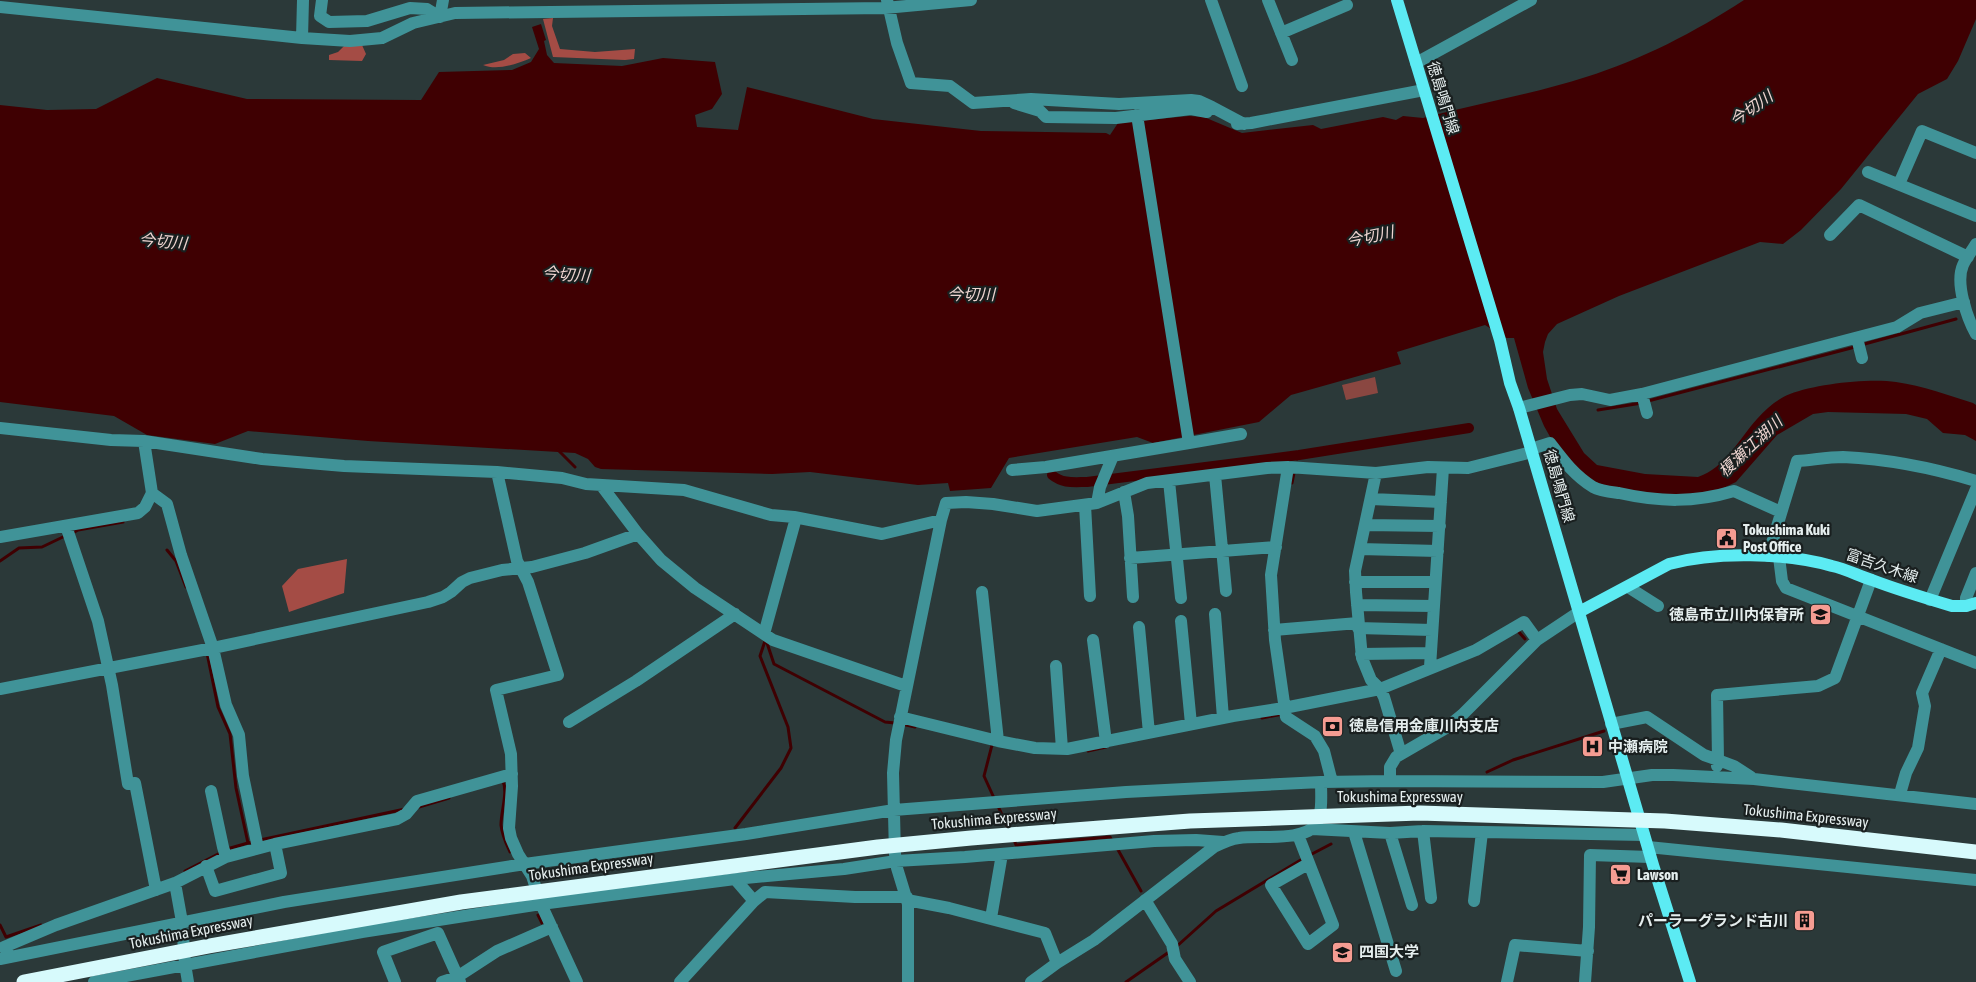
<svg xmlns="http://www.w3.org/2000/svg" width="1976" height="982" font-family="'Asap Condensed','Noto Sans JP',sans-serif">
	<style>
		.green { fill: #8a4741 }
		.forest { fill: #a44c45 }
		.water { fill: #3f0002 }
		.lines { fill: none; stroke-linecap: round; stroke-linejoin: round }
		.stream { stroke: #3f0002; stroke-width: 3 }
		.canal { stroke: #3f0002; stroke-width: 10 }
		.minor { stroke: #409398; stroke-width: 12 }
		.major { stroke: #5cebf3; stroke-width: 12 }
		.highway { stroke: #d7fafc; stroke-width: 15 }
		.labels { text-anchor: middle; stroke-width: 4.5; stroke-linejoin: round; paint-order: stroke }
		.street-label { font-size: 15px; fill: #e5eeee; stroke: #191f1f }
		.poi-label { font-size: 15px; font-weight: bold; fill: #e5eeee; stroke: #191f1f; text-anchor: start }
		.water-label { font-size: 16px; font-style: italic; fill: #efd5d1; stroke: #191f1f }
	</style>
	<rect width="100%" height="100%" fill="#2b3939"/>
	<path class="green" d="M1375 377 1378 393 1346 400 1342 385Z"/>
	<path class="forest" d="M553 18 552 26 560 49 595 52 635 49 634 59 625 60 553 57 543 19Z
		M345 45H362L366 54 362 61 329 60V55L338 52Z
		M525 53 531 58C517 64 497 71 483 65L504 60 513 54Z
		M347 559 344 593 289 612 282 586 298 569Z"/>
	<path class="water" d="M1744 0H1976V19L1958 61 1947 79 1918 94 1841 189 1801 230 1783 244 1760 242 1619 296 1557 324 1548 334 1545 342 1543 352 1547 379 1557 409 1584 453 1597 465 1645 474 1698 477C1725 468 1739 439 1757 419 1766 409 1777 399 1790 394 1816 384 1869 378 1896 382 1923 386 1948 395 1973 403L1976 405V441L1965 435 1943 433 1927 419 1906 414 1828 412 1813 414 1777 435 1736 482 1719 490 1699 496 1635 492 1609 487 1586 478 1553 442 1544 426 1528 388 1514 338H1506L1485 325 1397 352 1401 364 1291 395 1259 422 1153 443 1137 437 1009 458 991 488 950 491 948 483 918 485 810 472 772 474 601 469 595 467 588 459 575 453 368 441 248 431 215 444 147 435 114 416 0 402V105L47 110 96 109 157 78 247 99 421 100 439 72 512 70 531 62 539 49 532 27 541 24 546 40 544 41 547 55 554 63 622 66 663 58 715 62 722 94 712 109 695 115 697 127 738 130 747 87 873 119 981 131 1106 133 1110 135 1118 123 1189 116 1204 117 1242 133 1313 125 1321 129 1383 117 1396 120 1403 116 1423 118C1477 104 1533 94 1586 77 1641 60 1695 32 1744 0Z"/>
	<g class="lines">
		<path class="stream" d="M1861 345 1956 319
			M1648 401 1855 347
			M1598 410 1642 403
			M558 450 575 467
			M1297 459 1299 455
			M1292 483 1294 473
			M71 534 78 530 123 522
			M167 550 176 561 186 587
			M0 561 19 548 42 547 65 536
			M1517 630 1525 639
			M767 643 774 664 885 722 895 723
			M207 653 218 707 230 734 236 788 248 843 254 842
			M1262 718 1283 714
			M902 724 915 727
			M992 745 984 776 994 798
			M1088 751 1106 747
			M1487 772 1513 760 1604 731
			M503 781C508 793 501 811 501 825 502 835 506 843 510 852
			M998 806 1009 830
			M419 807 449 798
			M735 828 781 768 791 748 788 727 760 656 765 641
			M260 840 405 809
			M1014 840 1016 845 1110 837 1112 841
			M1117 848 1141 891
			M227 849 248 843
			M1310 855 1331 844
			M185 871 222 852
			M538 915 542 923
			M0 925 6 937 41 925
			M1176 947 1216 911 1304 858
			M1126 982 1169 952"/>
		<path class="canal" d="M1052 475C1063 484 1074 482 1087 482L1299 455 1469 428"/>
		<path class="minor" d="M322 0 320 16 329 22 367 21 410 8 427 9 440 17 443 0
			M887 0 897 43 911 83 950 86 973 103 1031 99 1119 104 1191 100 1199 101 1212 107 1244 124
			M1211 0 1242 86
			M1268 0 1292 60
			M0 7 302 38 350 41 382 38 413 23 455 13 885 8 971 0
			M1281 33 1347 5
			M302 38 303 0
			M1416 63 1531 0
			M1014 103 1040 111 1046 117 1116 118 1191 109 1207 112
			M1237 124 1251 123 1424 90
			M1868 172 1976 216
			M1899 184 1922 131 1976 153
			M1830 235 1859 205 1968 257
			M1976 244C1972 251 1966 258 1963 265 1955 283 1967 318 1976 334
			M1857 338 1862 358
			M1642 394 1647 413
			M1519 408 1570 395 1582 394 1610 400 1642 394 1897 327 1920 313 1964 302
			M0 428 111 440 144 441 262 459 344 466 497 472 562 478 586 484 684 490 771 515 794 517 882 534 941 520 896 740 893 773 895 854 897 868 908 904V982
			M1189 443 1241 434
			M1531 449 1550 443C1563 460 1574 475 1593 487 1600 491 1611 492 1619 493 1659 502 1694 503 1734 491L1781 512
			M1288 467 1271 575 1275 640 1286 717 1315 736 1324 751 1332 782
			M1012 470 1046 467 1189 443 1137 115
			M497 472 517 561 528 582 558 675 496 690 511 754 512 786 509 828 511 838 518 854 532 876 541 904 577 982
			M1376 473 1355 571 1356 592 1362 658 1371 680 1380 689 1384 697 1401 754
			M1215 475 1226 591
			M1169 481 1181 598
			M601 485 638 534 661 560 695 588 773 640 906 686
			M1124 492 1128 516 1133 597
			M152 493 167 504 181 555 213 648 226 705 239 735 243 776 258 848
			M1371 499 1441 502
			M1097 503 1100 487 1113 456
			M1085 505 1090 596
			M941 520 946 503 966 502 993 504 1037 511 1097 503 1147 483 1267 468 1288 467 1376 473 1428 467 1468 468 1532 452
			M1365 525 1440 526
			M66 526 98 621 112 685 128 784 135 783 156 890
			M0 537 138 513 145 507 152 493 144 441
			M1360 549 1438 551
			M1768 556 1797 461C1812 460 1828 457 1843 457 1888 459 1933 468 1976 481
			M1779 557 1782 581 1786 588 1976 663
			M1130 558 1276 547
			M1355 582H1435
			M1628 587 1658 606
			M982 592 998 741
			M1930 600 1976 489
			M1357 605 1434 606
			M1966 606V598L1976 573
			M1215 614 1223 718
			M1181 621 1191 724
			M1139 627 1149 733
			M1358 628 1432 630
			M1274 630 1358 623
			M764 634 796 518
			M1093 640 1106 742
			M1361 654 1431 653
			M1056 666 1062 749
			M1430 667 1443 468
			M0 689 213 648 428 602 443 597 451 592 462 582 470 578 502 570 532 567 585 553 638 534
			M900 717 998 741 1035 748 1067 749 1233 716 1284 708 1380 689 1476 650 1524 622 1537 640
			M569 722 636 681 735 614
			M1611 724 1647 717 1704 755 1718 760 1717 766
			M1751 777 1734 766 1718 760 1717 695 1818 686 1835 678 1871 580
			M1390 781 1603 782 1652 775H1673L1754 779 1976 804
			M211 791 223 847 226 857
			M1900 794 1906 773 1918 748 1925 706 1922 693 1941 649
			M1312 829 1390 833 1423 831 1644 835
			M1423 831 1431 898
			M1354 832 1396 971
			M1390 833 1412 905
			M1298 835 1333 925 1308 944 1271 885 1308 864
			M1648 847 1976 880
			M206 866 215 891 281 873 275 844
			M735 879 754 901
			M175 883 182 922 185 964 188 982
			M907 900 949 908 1045 933 1057 963
			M1145 900 1172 944 1175 959 1190 982
			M1474 901 1482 832
			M991 918 1002 854
			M10 957 4 947 56 925 175 883 226 857 275 844 397 819 406 814 417 801 512 774
			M0 959 284 902 525 864 746 834 894 810 1126 792 1321 782
			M94 982 362 932 541 904 735 879 844 869 896 861 965 857 1154 841 1196 840 1223 842
			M395 982 383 952 438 933 460 982
			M442 982 457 977 497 951 552 927
			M680 982 754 901 765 892 855 897H907
			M1031 982 1057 963 1094 940 1214 847C1222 843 1230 839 1239 838 1258 835 1305 842 1316 824 1323 812 1321 795 1321 782L1390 781V767L1396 757 1446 728 1462 715 1537 640 1579 612
			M1507 982 1515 945 1588 951
			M1585 982 1589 927 1590 855 1650 857"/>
		<path class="major" d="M1397 0 1500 340 1510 383 1519 408 1653 865 1690 982
			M1579 612 1669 564C1716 551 1786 553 1832 566 1846 569 1859 576 1872 580 1898 590 1925 598 1952 606H1966L1976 603"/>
		<path class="highway" d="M24 982 209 946 461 902 878 847 971 838 1190 821 1420 813 1665 821 1781 830 1976 852"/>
	</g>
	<defs>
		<symbol id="civic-square" viewBox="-11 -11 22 22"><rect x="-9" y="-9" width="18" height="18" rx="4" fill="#f59c92" stroke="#191f1f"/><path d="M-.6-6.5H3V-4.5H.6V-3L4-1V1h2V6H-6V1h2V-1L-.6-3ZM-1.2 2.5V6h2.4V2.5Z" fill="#111"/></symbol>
		<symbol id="school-square" viewBox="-11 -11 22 22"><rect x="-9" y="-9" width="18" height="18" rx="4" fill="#f59c92" stroke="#191f1f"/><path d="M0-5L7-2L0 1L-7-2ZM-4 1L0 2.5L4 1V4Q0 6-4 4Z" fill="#111"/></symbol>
		<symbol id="bank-square" viewBox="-11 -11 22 22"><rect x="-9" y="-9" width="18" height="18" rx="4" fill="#f59c92" stroke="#191f1f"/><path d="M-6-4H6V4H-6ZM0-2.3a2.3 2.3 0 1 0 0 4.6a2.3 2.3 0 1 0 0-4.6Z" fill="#111"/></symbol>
		<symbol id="hospital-square" viewBox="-11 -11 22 22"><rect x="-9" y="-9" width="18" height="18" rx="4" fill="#f59c92" stroke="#191f1f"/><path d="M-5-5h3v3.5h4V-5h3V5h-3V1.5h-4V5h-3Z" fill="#111"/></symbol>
		<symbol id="supermarket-square" viewBox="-11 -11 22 22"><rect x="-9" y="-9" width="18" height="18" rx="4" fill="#f59c92" stroke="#191f1f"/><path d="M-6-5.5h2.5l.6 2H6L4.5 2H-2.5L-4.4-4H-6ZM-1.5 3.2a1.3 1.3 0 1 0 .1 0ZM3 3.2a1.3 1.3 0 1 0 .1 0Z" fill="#111"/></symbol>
		<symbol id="building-square" viewBox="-11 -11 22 22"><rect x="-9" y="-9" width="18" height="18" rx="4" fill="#f59c92" stroke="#191f1f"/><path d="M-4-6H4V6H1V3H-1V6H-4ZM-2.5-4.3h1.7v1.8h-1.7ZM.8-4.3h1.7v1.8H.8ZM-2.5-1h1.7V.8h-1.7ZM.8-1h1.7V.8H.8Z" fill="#111"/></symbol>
		<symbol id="university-square" viewBox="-11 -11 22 22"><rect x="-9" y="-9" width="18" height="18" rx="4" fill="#f59c92" stroke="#191f1f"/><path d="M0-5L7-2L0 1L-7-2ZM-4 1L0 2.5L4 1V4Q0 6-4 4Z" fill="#111"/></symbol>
	</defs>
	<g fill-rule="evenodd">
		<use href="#civic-square" x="1714" y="526" width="25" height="25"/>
		<use href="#school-square" x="1808" y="602" width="25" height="25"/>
		<use href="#bank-square" x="1320" y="714" width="25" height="25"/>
		<use href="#hospital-square" x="1580" y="734" width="25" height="25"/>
		<use href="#supermarket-square" x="1608" y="862" width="25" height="25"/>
		<use href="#building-square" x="1792" y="908" width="25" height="25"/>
		<use href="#university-square" x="1330" y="940" width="25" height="25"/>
	</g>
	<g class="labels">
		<g class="street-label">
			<text transform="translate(1443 98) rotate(73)" y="5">徳島鳴門線</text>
			<text transform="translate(1559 486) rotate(74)" y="5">徳島鳴門線</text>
			<text transform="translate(1882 566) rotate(19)" y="5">富吉久木線</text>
			<text x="1400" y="802">Tokushima Expressway</text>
			<text transform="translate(1806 816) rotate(6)" y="5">Tokushima Expressway</text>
			<text transform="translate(994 819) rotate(-5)" y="5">Tokushima Expressway</text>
			<text transform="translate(591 867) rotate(-8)" y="5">Tokushima Expressway</text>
			<text transform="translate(191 932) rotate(-11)" y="5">Tokushima Expressway</text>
		</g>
		<g class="poi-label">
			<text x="1743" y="535">Tokushima Kuki<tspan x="1743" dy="17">Post Office</tspan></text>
			<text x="1804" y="620" text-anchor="end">徳島市立川内保育所</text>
			<text x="1349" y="731">徳島信用金庫川内支店</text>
			<text x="1608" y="752">中瀬病院</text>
			<text x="1637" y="880">Lawson</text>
			<text x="1788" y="926" text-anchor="end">パーラーグランド古川</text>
			<text x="1359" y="957">四国大学</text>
		</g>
		<g class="water-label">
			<text transform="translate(1751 108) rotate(-35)" y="6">今切川</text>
			<text transform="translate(1370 236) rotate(-12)" y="6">今切川</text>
			<text transform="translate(163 241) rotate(5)" y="6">今切川</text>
			<text transform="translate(566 274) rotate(4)" y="6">今切川</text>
			<text x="971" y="300">今切川</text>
			<text transform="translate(1750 446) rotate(-43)" y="6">榎瀬江湖川</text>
		</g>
	</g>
</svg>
